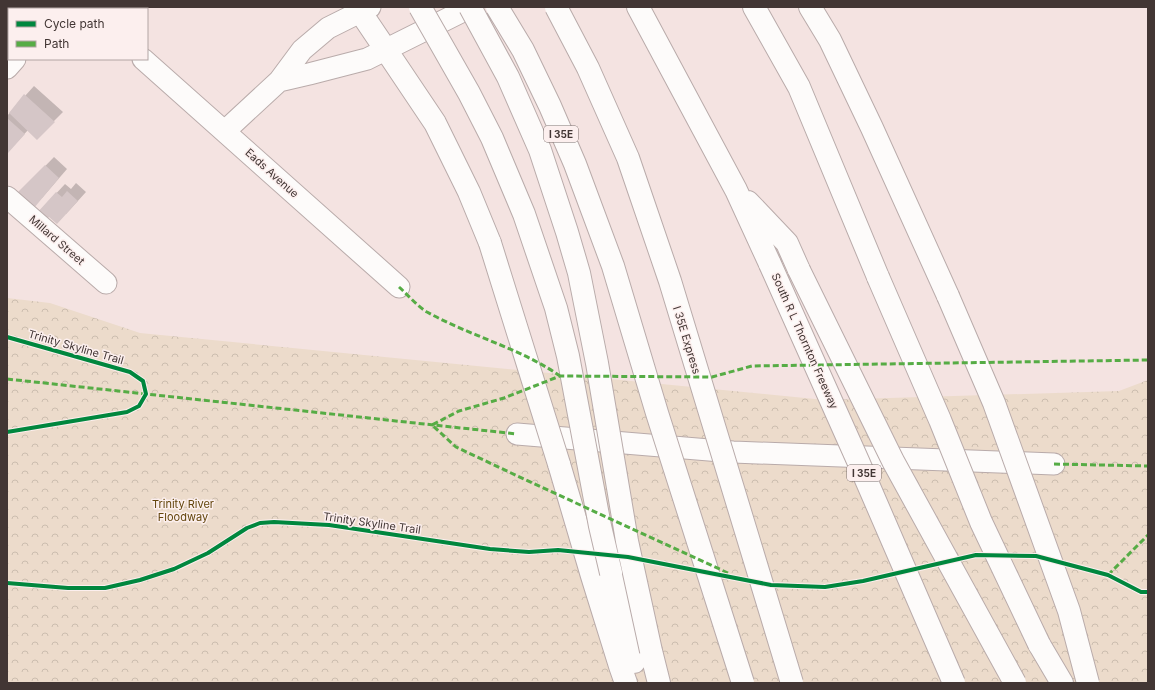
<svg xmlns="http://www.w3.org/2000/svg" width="1155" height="690" font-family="Inter,sans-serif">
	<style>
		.park { fill: url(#park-crowns) }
		.shadow { fill: #0003 }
		.building { fill: #d5c6c7 }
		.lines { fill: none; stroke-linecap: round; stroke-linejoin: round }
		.minor-casing { stroke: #b9abaa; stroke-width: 23 }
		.major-casing { stroke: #b9abaa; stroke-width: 24 }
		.highway-casing { stroke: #b9abaa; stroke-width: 24 }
		.minor { stroke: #fdfbfa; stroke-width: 21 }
		.major { stroke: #fdfbfa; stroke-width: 22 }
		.highway { stroke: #fdfbfa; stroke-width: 22 }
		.highway-bridge-casing { stroke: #b9abaa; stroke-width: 24; stroke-linecap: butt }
		.highway-bridge { stroke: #fdfbfa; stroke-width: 22 }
		.quiet { stroke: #56ac45; stroke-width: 3; stroke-dasharray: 6 3; stroke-linecap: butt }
		.cycleway-casing { stroke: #fcefee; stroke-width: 6 }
		.cycleway { stroke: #00873e; stroke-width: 4 }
		.labels { text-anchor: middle; stroke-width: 3; stroke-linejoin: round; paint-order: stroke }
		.shield { fill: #fcefee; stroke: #7a6e6c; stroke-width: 1 }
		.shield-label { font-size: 10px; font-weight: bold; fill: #423634 }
		.street-label { font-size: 11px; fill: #423634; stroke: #fcefee }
		.park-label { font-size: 11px; fill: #64460d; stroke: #fcefee }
	</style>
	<defs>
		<pattern id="park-crowns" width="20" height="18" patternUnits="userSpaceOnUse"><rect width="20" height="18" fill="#ecdbcb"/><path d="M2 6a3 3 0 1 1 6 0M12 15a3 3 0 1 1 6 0" fill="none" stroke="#ccbdaf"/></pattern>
	</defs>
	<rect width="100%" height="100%" fill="#f4e3e1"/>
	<path class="park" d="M7 298 50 303 140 333 825 400 1119 391 1148 380V683H7Z"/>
	<path class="shadow" d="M34 86 63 112 37 138 28 130 17 142 7 150V116Z
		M54 157 67 169 42 198 17 195Z
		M76 183 86 192 66 214 49 215 38 213 65 184 71 189Z"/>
	<path class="building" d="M24 94 55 122 37 140 9 113Z
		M7 118 25 134 8 153 7 151Z
		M45 165 59 178 34 208 15 195Z
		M67 191 78 201 57 224 49 217 45 221 37 213 56 192 62 197Z"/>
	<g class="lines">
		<defs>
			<path id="minor" d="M84 7 86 9
				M60 9 62 7
				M143 59 399 287
				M7 68 15 59
				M279 81 309 74 367 59 471 7
				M225 131 279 81 302 50 328 28 370 7
				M7 197 106 283
				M517 434 733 452 1054 464"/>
			<path id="major" d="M357 7 386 50"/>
			<path id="highway" d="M638 7 736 190 770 264
				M754 7 799 87 878 277
				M810 7 830 40 872 128 948 296
				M386 50 435 123 469 192 490 243
				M748 202 787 243 799 270
				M559 464 592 576 620 666 626 683
				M611 573 627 637 634 662
				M1039 644 1062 683
				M651 651 659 683"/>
		</defs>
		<use href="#minor" class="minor-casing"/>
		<use href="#major" class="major-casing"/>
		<use href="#highway" class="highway-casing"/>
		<use href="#minor" class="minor"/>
		<use href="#major" class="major"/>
		<use href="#highway" class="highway"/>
		<defs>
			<path id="highway-bridge" d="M420 7 469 93 492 138 524 214 556 308 568 356 600 526 611 573
				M470 7 508 77 540 150 567 232 579 273 597 363 627 541 651 651
				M497 7 523 50 550 106 575 164 613 266 657 413 743 683
				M556 7 588 68 628 158 670 281 792 683
				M490 243 559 464
				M770 264 858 461 954 683
				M799 270 893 461 1015 683
				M878 277 940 420 981 522 1039 644
				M948 296 994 403 1069 611 1088 683"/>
		</defs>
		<use href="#highway-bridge" class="highway-bridge-casing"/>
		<use href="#highway-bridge" class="highway-bridge"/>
		<path class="quiet" d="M399 287C408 295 417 306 427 312 470 336 520 348 560 376
			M7 379 517 434
			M1054 464 1148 466
			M728 573 526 480 456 447 432 425 459 411 504 398 560 376 712 377 752 366 1148 360
			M1108 575 1148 535"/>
		<defs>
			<path id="cycleway" d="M7 337 130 372 143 381 146 394 139 406 127 412 7 432
				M7 583 68 588H105L140 580 174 569 208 553 247 528 260 523 274 522 329 525 490 549 529 552 558 550 628 557 771 585 825 587 863 581 976 555 1036 556 1108 575 1141 592H1148"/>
		</defs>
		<use href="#cycleway" class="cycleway-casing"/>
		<use href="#cycleway" class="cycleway"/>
	</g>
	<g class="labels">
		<g class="shield">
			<rect x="544" y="126" width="34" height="16" rx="3"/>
			<rect x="847" y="465" width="34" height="16" rx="3"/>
		</g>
		<g class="shield-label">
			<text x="561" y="138">I 35E</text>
			<text x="864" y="477">I 35E</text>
		</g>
		<g class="street-label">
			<text transform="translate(272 173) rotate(42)" y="4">Eads Avenue</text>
			<text transform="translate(57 240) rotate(41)" y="4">Millard Street</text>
			<text transform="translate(687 340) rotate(73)" y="4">I 35E Express</text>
			<text transform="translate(805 341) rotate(66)" y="4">South R L Thornton Freeway</text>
			<text transform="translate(76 347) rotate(16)" y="4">Trinity Skyline Trail</text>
			<text transform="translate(372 523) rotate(8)" y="4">Trinity Skyline Trail</text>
		</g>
		<g class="park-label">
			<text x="183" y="508">Trinity River<tspan x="183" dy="13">Floodway</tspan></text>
		</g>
	</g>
	<rect width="1155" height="690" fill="none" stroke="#423634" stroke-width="16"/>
	<rect x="8" y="8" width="140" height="52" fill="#fcefee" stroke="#b2a5a4"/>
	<rect x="16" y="21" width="20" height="6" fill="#00873e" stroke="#b2a5a4"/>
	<text x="44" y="28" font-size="12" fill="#423634">Cycle path</text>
	<rect x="16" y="41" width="20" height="6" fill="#56ac45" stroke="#b2a5a4"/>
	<text x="44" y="48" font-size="12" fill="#423634">Path</text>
</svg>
